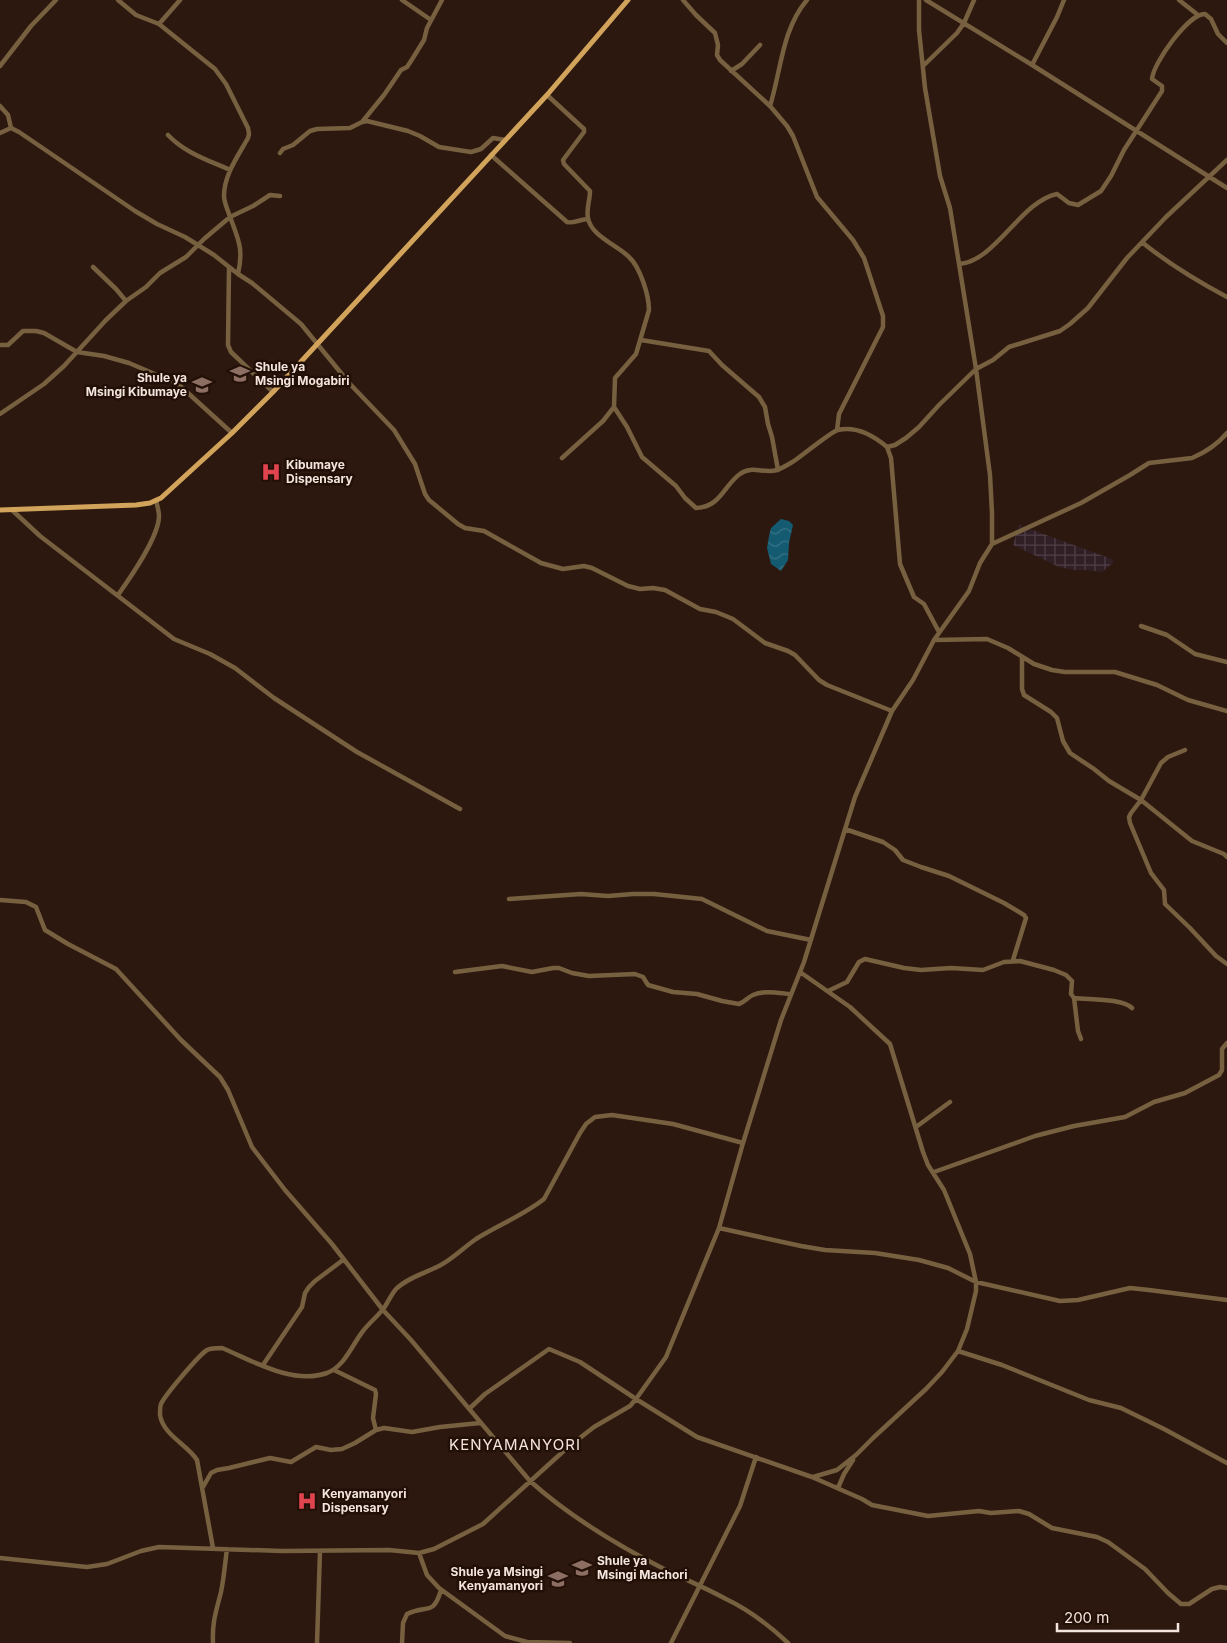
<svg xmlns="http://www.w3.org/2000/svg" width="1227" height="1643" font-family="Inter,sans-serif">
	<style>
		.industrial { fill: url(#industrial-grid) }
		.water { fill: url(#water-waves) }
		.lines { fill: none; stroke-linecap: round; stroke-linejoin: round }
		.minor { stroke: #77603f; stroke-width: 4.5 }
		.major { stroke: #d2a35a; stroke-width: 5 }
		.labels { text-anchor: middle; stroke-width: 5; stroke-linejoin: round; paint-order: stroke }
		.poi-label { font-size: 12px; font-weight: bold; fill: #f3e5de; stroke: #220f06; text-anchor: start }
		.quarter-label { font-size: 15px; letter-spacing: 1px; fill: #f3e5de; stroke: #220f06 }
	</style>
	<defs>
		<pattern id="industrial-grid" width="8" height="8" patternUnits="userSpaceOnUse" patternTransform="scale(1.25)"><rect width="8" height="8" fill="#311f26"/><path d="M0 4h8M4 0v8" fill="none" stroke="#4f3f45"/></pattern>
		<pattern id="water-waves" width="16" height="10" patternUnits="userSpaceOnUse" patternTransform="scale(1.25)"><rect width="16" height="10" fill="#145b71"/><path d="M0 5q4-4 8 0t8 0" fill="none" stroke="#377285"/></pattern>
	</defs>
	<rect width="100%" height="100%" fill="#2c180f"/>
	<path class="industrial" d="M1019 525 1112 559 1114 562 1102 572 1085 570H1074L1059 567 1013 545Z"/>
	<path class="water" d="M781 519 789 521 793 525 789 543 788 560 781 571 771 564 767 548 769 536 771 528Z"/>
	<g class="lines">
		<path class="minor" d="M118 0 136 15 159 24 215 69 226 84 248 128 249 134 248 138C238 156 224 175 224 196 224 202 227 208 229 214 238 239 244 248 238 274
			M402 0 431 20
			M683 0 696 15 715 33 718 45 717 55 720 60 770 106 787 126 793 136 817 197 853 240 864 258 883 316V327L839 414 837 430
			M926 0 1029 63 1227 188
			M1179 0 1198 15
			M159 24 180 0
			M1032 65 1057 17 1064 0
			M0 66 31 26 56 0
			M923 66 957 33 964 23 974 0
			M731 71 742 64 760 45
			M547 95 584 129V132L563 160 564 164 590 191C590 200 586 209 588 218 591 236 617 245 629 257 640 267 649 295 649 310L636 354 615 378 614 407 603 421 562 458
			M0 106 8 115 11 128
			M770 106C781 71 782 29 807 0
			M362 122 367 121 408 131 420 136 439 147 471 152 481 149 493 138 505 140
			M0 133 11 128 19 132 135 211 157 224 185 237 214 255 238 274 252 283 301 324 350 384 394 430 415 464 425 494 429 500 458 524 465 528 484 531 541 563 563 569 584 566 592 568 628 586 640 589 653 588 665 590 700 609 716 612 733 619 765 643 788 651 795 655 819 680 827 685 892 711
			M168 135C185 153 208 160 230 170
			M280 153 283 149 293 145 310 131 317 129 350 128 362 122 384 95 401 70 407 67 411 61 424 40 427 28 442 0
			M491 155 567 222C573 224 581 219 588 219
			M1143 243C1169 264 1197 281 1227 297
			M959 264C995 262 1021 201 1057 194L1069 203 1078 205 1101 191 1111 176 1124 150 1162 91V86L1152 79C1153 63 1189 13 1205 14L1211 19 1218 34 1227 43
			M93 267 116 289 126 301
			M229 268 228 345 231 352 273 392
			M641 340 709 351 722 365 759 397 765 407 768 424 772 437 778 470
			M0 345H8L23 331H36L44 333 77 352 104 356 129 363 178 384 232 433
			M614 407 627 427 642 457 676 486 685 498 696 508C721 507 724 485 740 474 751 465 765 474 777 470 783 468 789 464 794 461 803 455 832 431 838 430 856 426 874 436 887 447L895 445 906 438 919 427 939 405 976 369 993 360 1009 347 1060 331 1070 324 1088 308 1127 258 1166 217 1227 160
			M0 414 44 384 64 366 106 320 126 301 146 287 160 273 186 257 204 239 230 217 253 206 270 195 280 196
			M887 447 891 458 900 564 914 597 924 604 939 632
			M12 510 40 536 174 639 210 654 235 668 274 698 357 752 460 809
			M992 544 1081 503 1130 475 1149 463 1192 458C1206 452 1217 445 1227 433
			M118 595C130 578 159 537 159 516 159 511 157 505 156 500
			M1141 626 1167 635 1195 654 1227 662
			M934 640 987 639 1008 648 1034 664 1052 670 1065 672H1115L1157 685 1188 700 1227 711
			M1022 657V689L1024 695 1051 712 1057 718 1063 741 1070 753 1094 769 1109 781 1141 800 1192 841 1224 854 1227 857
			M1185 750 1168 757 1161 763 1141 800 1131 813 1129 817 1130 823 1151 873 1164 890 1165 904 1190 928 1216 956 1227 964
			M845 829 883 842 895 850 903 860 921 867 949 876 1004 903 1024 915 1026 918 1013 960
			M509 899 581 894 608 896 633 894H654L702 899 767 931 811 940
			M0 900 26 902 36 907 45 930 68 944 116 969 181 1040 220 1077 228 1090 252 1147 285 1190 332 1244 383 1310 411 1340 530 1481C570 1517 617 1545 664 1569 684 1579 706 1588 726 1599 747 1609 771 1627 788 1643
			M455 972 502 966 532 972 553 968H559L572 973 589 976 635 974 643 977 648 985 673 992 697 994 722 1001 739 1004C745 1002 748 997 753 995 764 990 779 993 790 994
			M800 972 850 1007 890 1044 923 1152 928 1165 944 1190 970 1254 976 1282V1291L967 1329 958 1351 942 1372 926 1389 873 1438 856 1455 837 1470 813 1477
			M828 991 847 982 859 962 865 959 904 968 921 970 951 968 983 970 1004 962 1020 961 1054 970 1066 975 1072 981 1071 994 1074 998C1089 1000 1121 998 1132 1008
			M1074 998 1078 1031 1081 1039
			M916 1127 950 1102
			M934 1172 1035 1136 1074 1126 1125 1117 1154 1102 1185 1093 1219 1075 1222 1070V1049L1227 1043
			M719 1228 801 1246 825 1250 875 1253 919 1260 948 1268 976 1282 1060 1301 1078 1300 1130 1288 1149 1290 1227 1300
			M958 1351 1002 1365 1089 1400 1121 1408 1164 1429 1227 1463
			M263 1365 302 1307 305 1293 309 1287 315 1281 343 1260
			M334 1370 375 1390 376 1394 373 1418 376 1430
			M469 1409 485 1394 549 1349 580 1362 636 1399 697 1437 812 1477 862 1499 872 1505 928 1516 979 1511 991 1513 1019 1511 1029 1514 1052 1528 1097 1537 1108 1542 1145 1569 1168 1593 1181 1604H1189L1212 1589 1220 1587 1227 1588
			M203 1487 211 1473 217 1470 229 1468 270 1458 291 1462 316 1447 331 1450 342 1449 355 1443 376 1430 384 1428 412 1432 440 1427 480 1423
			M838 1488 844 1474 853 1460
			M213 1548 197 1460C188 1445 163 1435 160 1415 160 1413 160 1406 161 1404 165 1395 199 1355 207 1350 211 1348 217 1348 222 1348 253 1361 292 1385 327 1373 345 1366 352 1345 363 1331 369 1323 378 1316 384 1308 388 1302 391 1295 396 1289 407 1278 425 1273 439 1266 453 1259 463 1248 476 1239 498 1225 524 1215 544 1199L580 1133 586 1124 595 1117 612 1115 673 1124 743 1143
			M419 1553 427 1575 439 1588 505 1636 527 1642 570 1643
			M0 1558 87 1567 107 1564 141 1551 159 1547 282 1551 389 1550 419 1553 434 1549 483 1524 567 1448 594 1427 630 1406 636 1399 666 1357 719 1228 743 1143 781 1020 804 962 855 797 892 711 913 680 934 640 969 591 980 563 992 544V513L990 475 976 369 950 208 940 176 925 88 919 30V0
			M213 1643C212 1622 216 1612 221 1592 224 1578 225 1563 227 1549
			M317 1643 320 1551
			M402 1643 403 1623 407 1614C427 1604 433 1617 441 1590
			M671 1643 740 1506 756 1457"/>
		<path class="major" d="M0 510 136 505 150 503 161 498 232 433 273 392 547 95 628 0"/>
	</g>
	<defs>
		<symbol id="school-bare" viewBox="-9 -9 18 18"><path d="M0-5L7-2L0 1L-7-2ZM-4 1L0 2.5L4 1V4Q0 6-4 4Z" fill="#8d6e63" stroke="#220f06" stroke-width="2.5" paint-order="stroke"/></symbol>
		<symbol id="hospital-bare" viewBox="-9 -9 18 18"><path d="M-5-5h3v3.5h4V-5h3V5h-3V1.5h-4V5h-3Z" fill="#e0444e" stroke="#220f06" stroke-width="2.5" paint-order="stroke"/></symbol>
	</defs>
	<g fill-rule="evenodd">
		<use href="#school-bare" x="226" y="360" width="28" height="28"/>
		<use href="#school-bare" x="188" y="371" width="28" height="28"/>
		<use href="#hospital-bare" x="257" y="458" width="28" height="28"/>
		<use href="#hospital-bare" x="293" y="1487" width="28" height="28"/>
		<use href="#school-bare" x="568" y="1554" width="28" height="28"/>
		<use href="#school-bare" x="544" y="1565" width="28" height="28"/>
	</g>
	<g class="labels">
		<g class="poi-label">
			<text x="255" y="371">Shule ya<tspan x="255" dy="14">Msingi Mogabiri</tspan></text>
			<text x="187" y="382" text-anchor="end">Shule ya<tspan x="187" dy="14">Msingi Kibumaye</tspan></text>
			<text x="286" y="469">Kibumaye<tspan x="286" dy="14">Dispensary</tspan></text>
			<text x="322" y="1498">Kenyamanyori<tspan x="322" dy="14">Dispensary</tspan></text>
			<text x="597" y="1565">Shule ya<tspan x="597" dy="14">Msingi Machori</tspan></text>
			<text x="543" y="1576" text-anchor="end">Shule ya Msingi<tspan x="543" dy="14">Kenyamanyori</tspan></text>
		</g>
		<g class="quarter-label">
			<text x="515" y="1450">KENYAMANYORI</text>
		</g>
	</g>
	<path d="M1057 1623v8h121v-8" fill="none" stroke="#f3e5de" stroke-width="2.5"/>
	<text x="1064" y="1623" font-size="15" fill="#f3e5de" stroke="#220f06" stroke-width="4" paint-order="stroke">200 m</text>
</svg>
